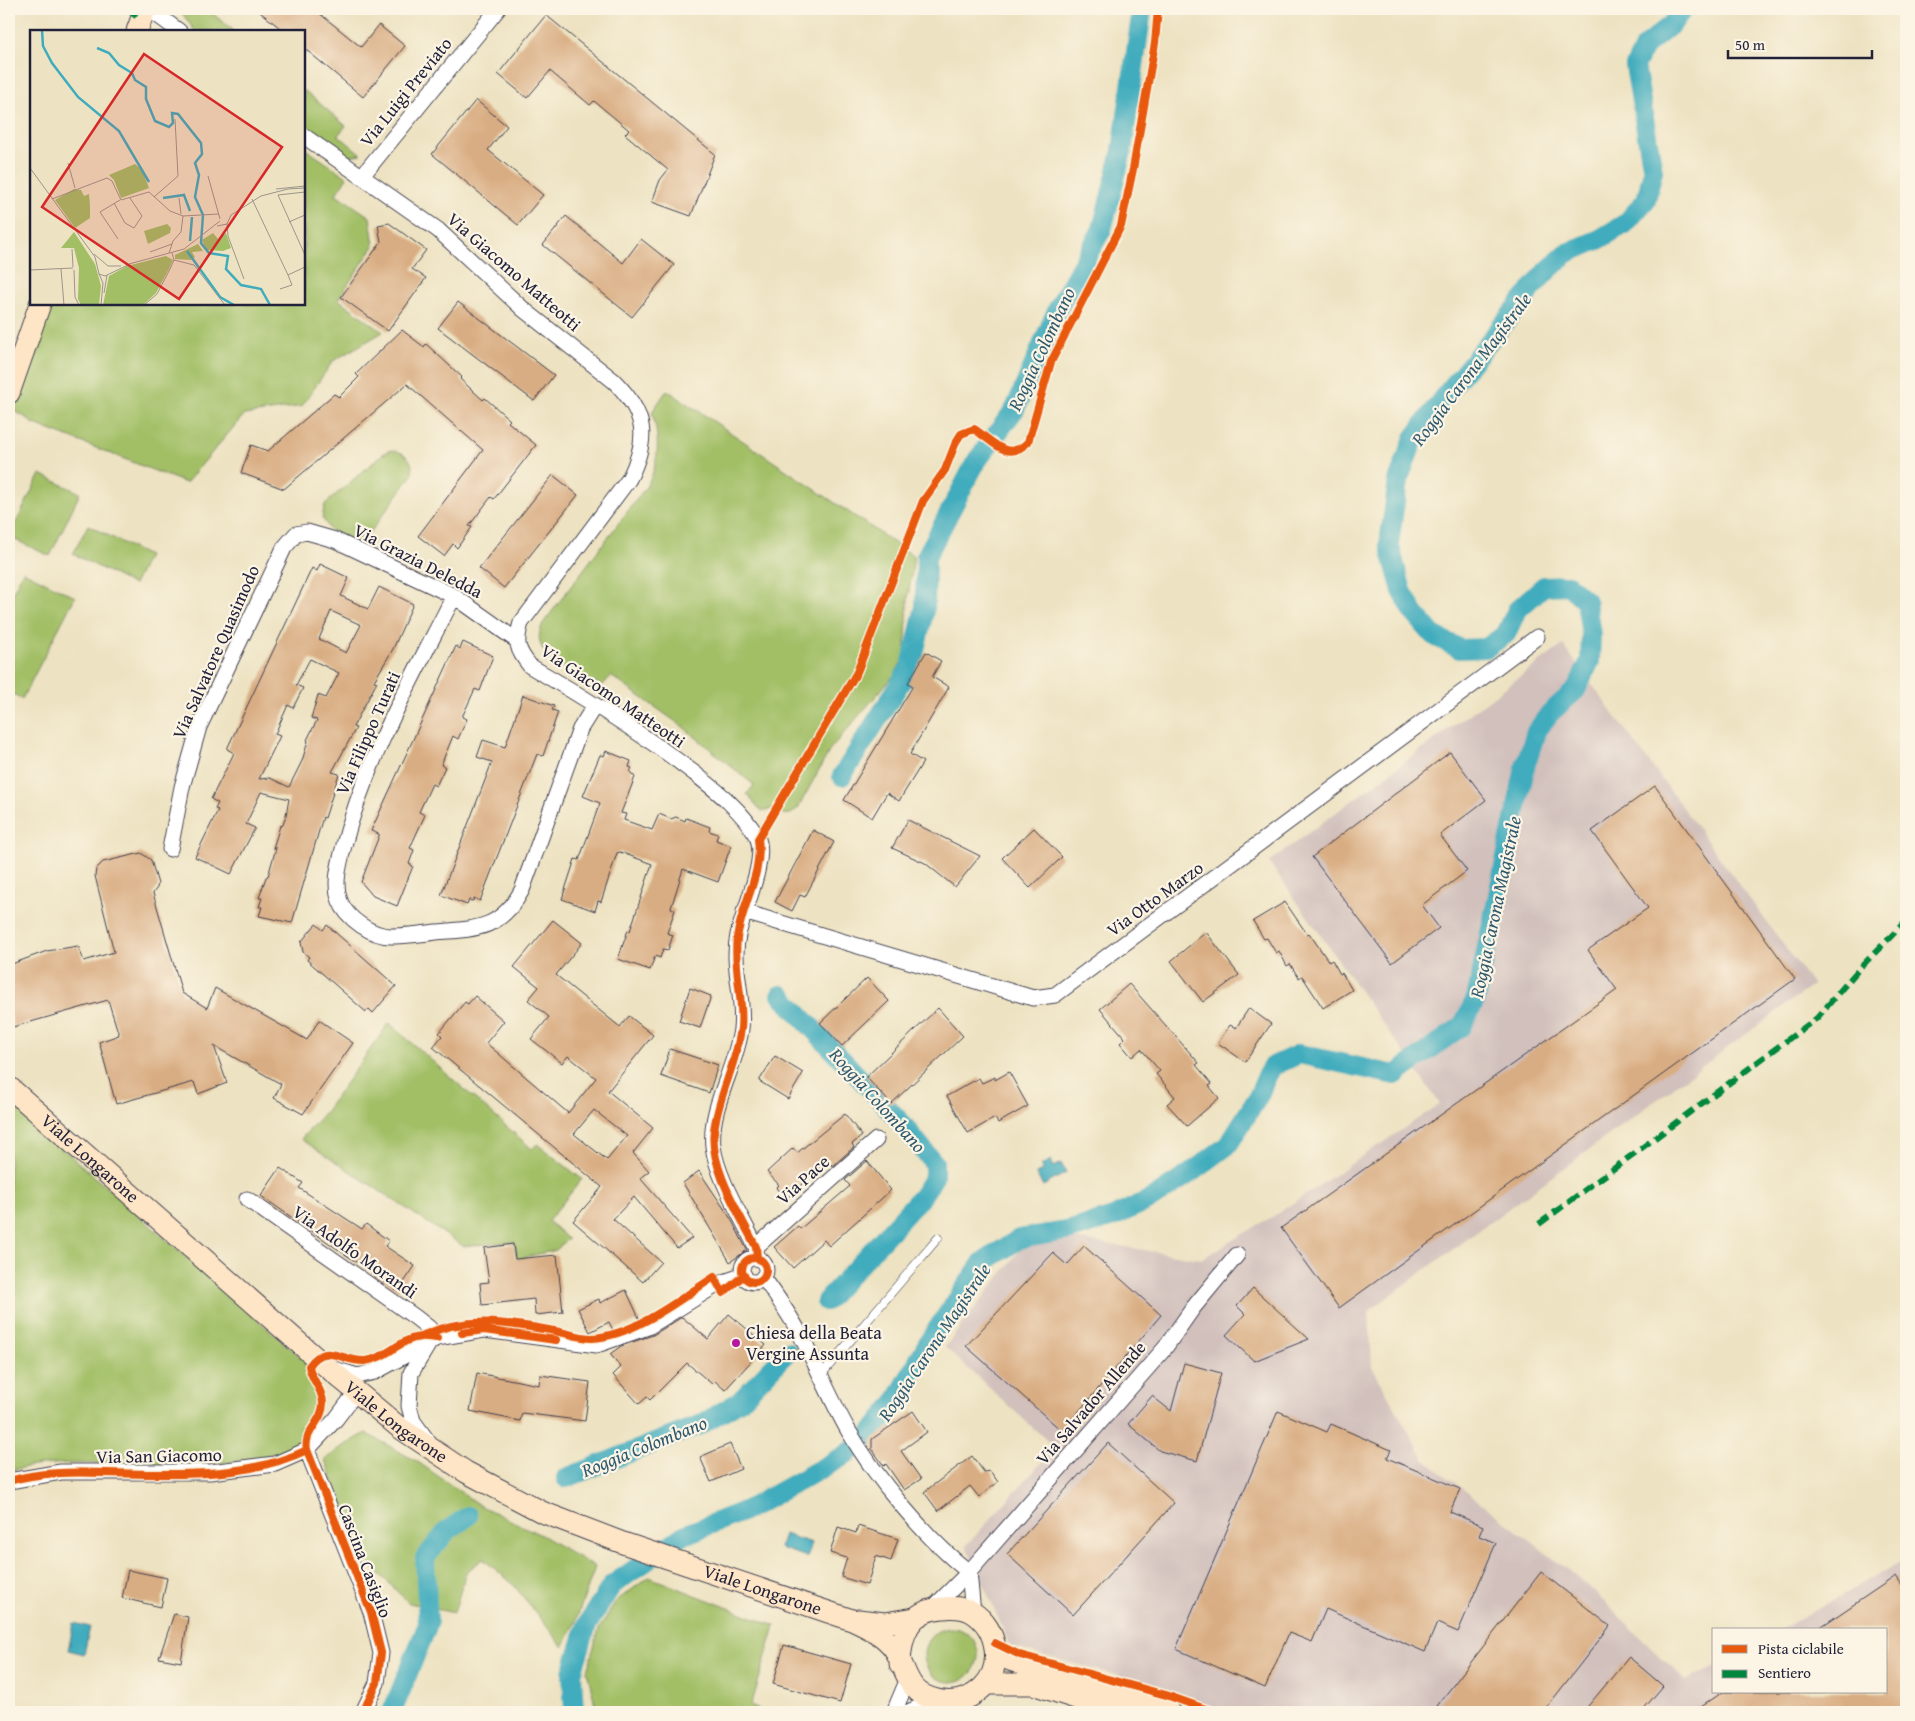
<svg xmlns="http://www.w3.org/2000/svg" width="1915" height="1721" font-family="'Gentium Book Plus',serif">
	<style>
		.industrial { fill: #d1c0bc }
		.green { fill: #a2bf66; stroke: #627050 }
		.water { fill: #3facbd; stroke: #30677c }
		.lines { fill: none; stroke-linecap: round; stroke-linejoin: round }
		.canal { stroke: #3facbd; stroke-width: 20 }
		.building { fill: #d9ad83; fill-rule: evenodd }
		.service-casing { stroke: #403f4f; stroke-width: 9 }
		.minor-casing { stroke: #403f4f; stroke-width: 17 }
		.secondary-casing { stroke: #403f4f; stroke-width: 23 }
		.service { stroke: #fff; stroke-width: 8 }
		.minor { stroke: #fff; stroke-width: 15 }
		.secondary { stroke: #fee5c5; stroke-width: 21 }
		.quiet { stroke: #00873e; stroke-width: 6; stroke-dasharray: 12 6; stroke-linecap: butt }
		.cycleway-casing { stroke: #fcf5e5; stroke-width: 11 }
		.cycleway { stroke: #e8590c; stroke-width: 8 }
		.poi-dot { fill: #b5179e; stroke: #fcf5e5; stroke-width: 2 }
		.labels { text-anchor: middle; stroke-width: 4.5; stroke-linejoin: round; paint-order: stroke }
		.street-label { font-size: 18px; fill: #22223b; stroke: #fcf5e5 }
		.poi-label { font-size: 18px; fill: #22223b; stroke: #fcf5e5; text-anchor: start }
		.water-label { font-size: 19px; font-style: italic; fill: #2e596f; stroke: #fcf5e5 }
		.inset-river { fill: none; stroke: #3facbd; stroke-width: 2.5 }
		.inset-road { fill: none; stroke: #9c958b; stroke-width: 1 }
		.view { fill: #d62828; fill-opacity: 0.15; stroke: #d62828; stroke-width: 2.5 }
		.inset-edge { fill: none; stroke: #22223b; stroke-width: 2.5 }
	</style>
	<rect width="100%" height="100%" fill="#fcf5e5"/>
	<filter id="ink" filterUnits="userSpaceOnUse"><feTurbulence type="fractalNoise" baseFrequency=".02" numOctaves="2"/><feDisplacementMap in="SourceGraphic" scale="10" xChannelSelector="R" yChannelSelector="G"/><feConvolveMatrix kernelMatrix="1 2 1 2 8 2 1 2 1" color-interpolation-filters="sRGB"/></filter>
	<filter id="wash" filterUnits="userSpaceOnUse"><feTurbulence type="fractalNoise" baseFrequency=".0096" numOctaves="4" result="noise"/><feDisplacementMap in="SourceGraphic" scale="20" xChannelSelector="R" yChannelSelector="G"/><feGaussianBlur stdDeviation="1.12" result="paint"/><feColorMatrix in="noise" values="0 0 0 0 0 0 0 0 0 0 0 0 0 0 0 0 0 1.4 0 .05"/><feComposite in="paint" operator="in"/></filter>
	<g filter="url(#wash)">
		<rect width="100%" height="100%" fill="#ede2c1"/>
		<path class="industrial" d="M1563 645 1813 985 1369 1311 1372 1367 1424 1459 1586 1584 1686 1681 1714 1666V1692H1886V1630H1780L1906 1559V1712H1214L1162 1687 1011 1647 966 1546 1055 1448 945 1347 1022 1247 1068 1238 1201 1259 1280 1212 1440 1104 1269 862Z"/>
		<path class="green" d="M179 9H207L234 31H195Z
			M304 90 346 126 338 135 361 154 350 156 304 126Z
			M304 148 347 177 336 194 370 217 374 246 338 299 383 332 333 361 302 406 244 415 186 483 32 423 27 418 12 410 49 304H304Z
			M667 390 914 556 908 599 905 655 895 674 831 748 798 808C789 818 783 815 773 809L761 811 747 794 754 785 682 726 611 676 602 686C578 673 523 657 544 622L646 487C660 462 660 439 652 412Z
			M391 450C406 452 414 460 412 475L372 530 358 540H349L330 530 322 517 325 504 383 454Z
			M40 474 80 493 50 556 9 537Z
			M88 525 148 556 134 585 73 554Z
			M23 571 75 597 22 699 9 692V600Z
			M389 1023 532 1149 537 1144 582 1179 548 1221 568 1239 556 1250 517 1259 514 1242 463 1246 301 1139 326 1111Z
			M9 1102 305 1361C305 1371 310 1375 314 1383 326 1402 314 1421 299 1435L303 1442C244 1471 172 1465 107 1464 74 1463 41 1462 9 1471Z
			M366 1433 418 1462 479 1505 541 1535 595 1567 574 1626 563 1647 512 1583 483 1559 466 1572 454 1613 409 1603 361 1556 325 1460 340 1448Z
			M649 1577 775 1626 751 1706 763 1712H597L587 1671 599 1629 616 1601Z
			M924 1655a27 27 0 1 1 54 0a27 27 0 1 1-54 0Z"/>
		<path class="water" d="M1051 1160 1054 1167 1061 1163 1066 1173 1043 1186 1036 1174 1042 1171V1165Z
			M784 1534 812 1543 807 1557 780 1548Z
			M74 1623 90 1627 84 1654 68 1650Z"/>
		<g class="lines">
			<path class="canal" d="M842 776 911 666 925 607 926 557 976 462 1015 409 1058 308 1102 229 1122 151 1142 9
				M781 995 901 1122 934 1163V1177L922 1196 826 1301
				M566 1478 700 1425 740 1401 787 1352
				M392 1712 428 1624 425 1558 447 1531 468 1516
				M574 1712 572 1673 587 1625 612 1585 684 1535 749 1509 842 1457 867 1439 895 1403 929 1341 982 1263 1019 1239 1071 1230 1113 1217 1153 1198 1192 1172 1228 1145 1257 1099 1271 1067 1299 1054 1395 1075 1462 1026 1476 999 1526 763 1536 732 1550 713 1576 690 1590 661 1591 635 1586 601 1568 585 1544 586 1517 610 1506 634 1486 648 1460 649 1433 635 1414 613 1402 591 1389 544 1398 481 1414 438 1442 399 1545 273 1567 253 1600 239 1626 223 1646 200 1653 171 1635 66 1644 47 1672 24 1683 9"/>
		</g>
		<g id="blocks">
			<path class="building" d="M256 9H314L361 47 379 25 405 46 363 97 304 48V31H284Z
				M546 15 715 154 691 216 652 202 660 180 668 170 625 134 629 130 594 101 590 105 550 71 527 98 498 74Z
				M476 100 507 126 488 150 543 195 518 225 432 154Z
				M566 216 623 263 641 239 674 265 632 317 543 245Z
				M389 223 426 250 412 269 426 278 388 331 341 297 381 242 378 225Z
				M458 302 554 375 534 401 438 328Z
				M402 330 424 347 426 344 462 377 460 379 483 400 485 398 510 420 508 422 536 445 494 499 491 497 469 526 472 527 457 548 453 544 444 556 418 536 483 450 407 384 284 489 241 473 251 445 268 451 334 394 339 397 359 377 356 374Z
				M553 475 578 495 504 588 479 568Z
				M320 564 349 578 341 596 368 609 379 587 413 604 393 649 374 681 377 682 353 727 356 728 332 772 339 774 325 818 323 817 292 923 259 916 262 907H259L262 898H259L266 877 268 876 276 848H273L280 826 283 825 286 815 289 799 261 792 246 824 255 828 231 874 195 857 218 810 215 809 218 803 211 799 234 753 227 749 312 568 317 571ZM331 611 361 625 346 653 319 639ZM310 659 339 673 326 698 318 695 311 718 317 720 307 740 308 741 302 761 289 787 270 778 259 779 280 736 275 734 288 705 293 708 303 688 296 685Z
				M463 642 493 656 480 691 475 689 462 717 467 719 458 739 453 736 441 765 445 767 436 786 432 784 419 812 425 815 410 848 414 850 409 864 413 866 397 906 373 896 361 882 379 836V834L371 831 456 646 460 649Z
				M926 652 941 661 932 677 949 687 910 754 923 762 899 801 887 793 872 818 844 800 913 686 908 683Z
				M523 695 554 706 552 710 558 712 543 756 537 754 480 901 474 898 473 901 469 900 467 905 441 895 492 762 477 757 483 740 505 747Z
				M606 751 631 761 629 767 632 768 630 772 635 777 621 813 626 814 624 820 652 830 659 814 671 819 676 817 685 821 686 818 710 827 709 831 718 834 716 840 731 846 718 882 683 869 671 908 675 910 667 933 673 935 668 950 663 949 660 958 655 956 650 970 618 959 628 930 630 931 652 864 620 852 617 853 601 902 598 901 595 911 562 899 575 859 579 860 600 803 583 796 600 755 604 756Z
				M1450 752 1486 800 1440 835 1467 871 1422 905 1439 928 1392 963 1312 857Z
				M1655 786 1795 979 1339 1308 1281 1228 1617 990 1588 950 1648 908 1592 831Z
				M908 820 980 856 955 887 925 863 892 848Z
				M1034 828 1062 857 1030 888 1002 858Z
				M813 830 834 842 805 897 800 895 792 911 775 902Z
				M141 853 151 860 158 884 157 888 153 893 182 993 207 1008 215 988 307 1040 319 1020 353 1043 303 1114 274 1098 281 1084 214 1046 227 1083 198 1094 194 1082 116 1104 99 1042 119 1035 108 1000 13 1027 9 1007V965L47 951 78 946 84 961 114 952 95 876 96 869 103 862Z
				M1285 902 1307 934 1309 933 1329 962 1332 960 1340 974 1342 973 1352 990 1323 1008 1302 976 1299 978 1290 964 1287 966 1279 951 1276 953 1267 938 1264 939 1253 921Z
				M553 920 582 943 556 975 620 1027 629 1016 653 1035 608 1091 653 1128 633 1153 649 1171 640 1178 692 1238 677 1248 634 1197 613 1219 661 1262 643 1282 573 1221 602 1187 433 1047 442 1036 439 1033 465 1002 468 1004 475 996 504 1021 486 1043 568 1113 596 1078 568 1056 562 1063 531 1039 549 1017 528 1000 539 987 514 967ZM594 1110 627 1136 607 1160 574 1134Z
				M316 924 323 930 327 925 396 986 373 1013 369 1009 366 1012 307 960 309 957 303 952 301 942Z
				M1206 932 1239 975 1203 1002 1171 961Z
				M867 978 889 1001 842 1046 820 1023Z
				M1129 984 1199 1063 1196 1065 1212 1084 1209 1086 1219 1098 1187 1126 1167 1104 1175 1097 1156 1074 1160 1071 1141 1049 1132 1057 1120 1043 1125 1038 1100 1009Z
				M690 988 711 996 700 1028 679 1021Z
				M938 1008 963 1036 891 1104 866 1077Z
				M1249 1008 1271 1024 1245 1062 1218 1043 1230 1025 1236 1028Z
				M670 1049 718 1065 709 1093 661 1076Z
				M775 1056 803 1073 788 1099 759 1081Z
				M1009 1072 1028 1106 998 1123 995 1118 968 1133 947 1096 979 1078 982 1083 995 1077V1080Z
				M845 1114 862 1136 852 1144 854 1147 833 1166 827 1161 786 1199 776 1188 779 1185 767 1172 793 1148 797 1153Z
				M867 1161 891 1190 829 1246 824 1240 793 1268 774 1247 798 1226 800 1229 850 1186 845 1180Z
				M280 1168 303 1183 299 1188 362 1229 366 1224 389 1241 385 1246 415 1266 398 1291 261 1196Z
				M699 1171 731 1219 747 1250 730 1262 683 1183Z
				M513 1244 515 1259 557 1255 563 1312 535 1315 534 1299 482 1305 480 1283 489 1282 484 1248Z
				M1084 1246 1161 1315 1062 1431 966 1346 1053 1253 1067 1265Z
				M1253 1288 1309 1339 1254 1361 1226 1335 1245 1314 1237 1306Z
				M626 1290 640 1320 613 1330 609 1322 590 1332 578 1309 599 1299 600 1303Z
				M729 1314 766 1345 725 1390 715 1381 712 1384 687 1363 650 1400 647 1397 639 1404 613 1375 621 1367 610 1354 621 1346 653 1335 682 1317 708 1339Z
				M1184 1363 1221 1373 1197 1461 1160 1451 1128 1424 1152 1396 1171 1411Z
				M477 1373 539 1385 540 1375 590 1382 585 1421 522 1413 520 1421 470 1411Z
				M913 1411 927 1432 901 1451 921 1479 904 1490 886 1464 884 1466 872 1449V1439Z
				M1278 1411 1327 1432 1331 1424 1391 1450 1387 1458 1460 1489 1450 1512 1483 1526 1479 1536 1496 1543 1458 1632 1437 1623 1425 1652 1326 1609 1312 1642 1289 1633 1265 1688 1176 1649Z
				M1108 1443 1174 1503 1073 1615 1007 1554Z
				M730 1444 741 1469 711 1482 700 1457Z
				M972 1456 984 1472 990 1471 998 1482 979 1497 970 1486 938 1511 924 1492Z
				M858 1526 898 1539 891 1561 876 1556 867 1585 841 1577 847 1558 830 1553 838 1527 856 1533Z
				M128 1570 167 1578 161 1607 122 1598Z
				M1541 1572 1610 1626 1543 1712H1445L1437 1706Z
				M1896 1576 1906 1591V1712H1693L1723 1692H1886V1630H1816Z
				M174 1614 188 1617 181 1662 159 1658Z
				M784 1645 851 1664 840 1703 773 1684Z
				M1629 1657 1663 1686 1641 1712H1583Z"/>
		</g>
	</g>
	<g filter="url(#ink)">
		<use href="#blocks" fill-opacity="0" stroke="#403f4f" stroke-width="1"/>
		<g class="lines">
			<defs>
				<path id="service" d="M821 1375 938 1238"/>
				<path id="minor" d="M149 9 179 31
					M304 136 438 230 523 309 614 381C647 414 649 439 629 479L521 623C515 643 517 650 530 666 587 699 642 733 694 773 717 791 743 811 757 837 768 858 743 911 738 935 731 966 745 998 741 1029 736 1068 709 1107 713 1146 717 1178 742 1217 756 1247L757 1258
					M362 176 498 9
					M454 596C413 677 367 757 344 845 340 863 333 883 340 901 347 919 372 936 391 936 406 936 421 934 436 932 477 929 501 929 522 890L580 729 595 705
					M170 849 182 787 199 727 284 548 296 534 307 532 335 540 454 596 516 640
					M744 912 1033 998 1055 995 1537 637
					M247 1199 415 1317 429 1328 437 1338
					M756 1247 876 1140
					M742 1270a12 12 0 1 1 24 0a12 12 0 1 1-24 0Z
					M763 1277C777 1297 791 1316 802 1338 818 1368 831 1400 848 1430 875 1477 926 1539 969 1572
					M428 1345 411 1373 409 1406 413 1421 429 1443
					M334 1369 357 1376 375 1372 437 1338 484 1330 597 1345 648 1327 718 1284 744 1275
					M307 1450 371 1612 381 1653 377 1683 363 1712
					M9 1481 61 1472H210L275 1464 307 1450 336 1419 357 1391
					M969 1572 973 1613
					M932 1609 969 1572 1165 1348 1193 1308 1237 1255
					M894 1712 907 1681
					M908 1712 935 1700"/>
				<g id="secondary">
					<path d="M137 31 145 9"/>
					<path d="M9 393 40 304"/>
					<path id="s1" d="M9 1087 315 1357 400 1428 466 1472 542 1512 623 1543 852 1620C867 1627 885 1635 895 1650 908 1672 906 1693 937 1700 954 1704 969 1700 982 1688 1004 1667 998 1628 972 1612 963 1607 953 1607 943 1608 909 1610 901 1634 900 1664"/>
					<path d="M858 1620 885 1623 915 1618"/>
					<path d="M996 1649 1010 1660 1170 1712"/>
					<path d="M986 1684H1033L1118 1712"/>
				</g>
			</defs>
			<use href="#service" class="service-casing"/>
			<use href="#minor" class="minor-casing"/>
			<use href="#secondary" class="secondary-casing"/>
			<use href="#service" class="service"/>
			<use href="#minor" class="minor"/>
			<use href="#secondary" class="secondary"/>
			<path class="quiet" d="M127 9 141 20
				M1539 1224 1817 1018 1858 970 1906 921"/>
			<defs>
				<path id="cycleway" d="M757 1258 756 1247C740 1215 709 1166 714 1131 718 1096 737 1063 741 1028 744 998 733 968 737 938 742 903 763 874 758 839L857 672 923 501 945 470 956 442 961 434 974 429C993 441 1007 463 1028 442L1051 362 1121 226 1133 169 1155 43 1158 9
					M742 1270a12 12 0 1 1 24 0a12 12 0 1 1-24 0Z
					M462 1333 484 1330 556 1340
					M424 1335C469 1315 508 1323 555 1331 566 1333 580 1338 592 1338 634 1336 680 1299 714 1277L723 1293 744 1275
					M9 1481C40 1472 71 1472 104 1473 170 1474 245 1480 307 1450
					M995 1643 1020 1655 1166 1695 1214 1712
					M363 1712 377 1683 381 1653 371 1612 307 1450C303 1430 323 1423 323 1403 323 1389 311 1380 309 1366 326 1341 341 1362 365 1361 386 1359 401 1338 421 1337 426 1336 432 1338 437 1338"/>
			</defs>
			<use href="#cycleway" class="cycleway-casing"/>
			<use href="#cycleway" class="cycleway"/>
		</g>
	</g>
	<circle class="poi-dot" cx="736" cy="1343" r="5"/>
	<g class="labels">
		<g class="street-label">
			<text transform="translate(406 92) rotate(-51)" y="6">Via Luigi Previato</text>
			<text transform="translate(514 272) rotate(41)" y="6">Via Giacomo Matteotti</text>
			<text transform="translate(418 561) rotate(27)" y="6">Via Grazia Deledda</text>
			<text transform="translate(216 652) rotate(-66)" y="6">Via Salvatore Quasimodo</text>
			<text transform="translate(613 696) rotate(34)" y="6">Via Giacomo Matteotti</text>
			<text transform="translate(368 733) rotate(-66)" y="6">Via Filippo Turati</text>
			<text transform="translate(1155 899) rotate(-36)" y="6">Via Otto Marzo</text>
			<text dy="6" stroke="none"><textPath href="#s1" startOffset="108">Viale Longarone</textPath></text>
			<text transform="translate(803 1180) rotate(-42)" y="6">Via Pace</text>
			<text transform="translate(355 1252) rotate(35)" y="6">Via Adolfo Morandi</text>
			<text transform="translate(1091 1403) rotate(-49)" y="6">Via Salvador Allende</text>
			<text dy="6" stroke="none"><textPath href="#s1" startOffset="512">Viale Longarone</textPath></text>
			<text transform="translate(159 1456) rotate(-1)" y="6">Via San Giacomo</text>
			<text transform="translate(365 1561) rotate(69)" y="6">Cascina Casiglio</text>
			<text dy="6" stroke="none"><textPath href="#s1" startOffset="918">Viale Longarone</textPath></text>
		</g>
		<g class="poi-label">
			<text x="746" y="1339">Chiesa della Beata<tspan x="746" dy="21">Vergine Assunta</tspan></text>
		</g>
		<g class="water-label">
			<text transform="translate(1041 349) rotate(-65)" y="7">Roggia Colombano</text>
			<text transform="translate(1471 369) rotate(-53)" y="7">Roggia Carona Magistrale</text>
			<text transform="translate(1495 907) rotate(-78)" y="7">Roggia Carona Magistrale</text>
			<text transform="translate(878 1100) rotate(48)" y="7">Roggia Colombano</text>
			<text transform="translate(934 1342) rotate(-56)" y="7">Roggia Carona Magistrale</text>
			<text transform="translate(644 1446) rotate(-22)" y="7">Roggia Colombano</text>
		</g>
	</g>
	<g transform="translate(30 30)">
		<rect width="275" height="275" fill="#ede2c1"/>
		<path d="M105 134 112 140 119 158 91 168 84 150 79 145ZM44 159 51 160 54 166 59 164 60 175V188L45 198 25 170ZM137 194 141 198 140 203 118 214 114 201ZM44 202 65 234 71 256 69 275H51L48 269 49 238 44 218H31ZM183 203 188 209 196 203 201 218 193 221 176 220 172 210ZM168 214 173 221 162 222 165 227 161 230 145 229V225ZM136 226 143 230 139 239 126 263 113 275H73L79 246 97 236Z" fill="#a2bf66"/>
		<path class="inset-river" d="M12 0 13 16 22 33 48 67 89 101 119 152M67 18 79 23 89 35 102 43 105 50 116 57V69L125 91 139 97 143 93 142 83 148 84 171 113 172 124 165 133 169 145 165 167 173 185 171 213 179 223 198 226 196 239 211 255 231 259 240 275M133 168 154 165 160 181M160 211 162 187M157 221 190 267 204 275"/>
		<path class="inset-road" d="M38 133 45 158M0 138 65 227 69 244 75 246 100 234M178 146 190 189M246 159 275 156M275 162 248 165 275 225M124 167 148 146 145 89M149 168 151 184M22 169 77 148 82 151 91 170 119 162 140 181 153 186 189 184M222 169 258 245 275 237M84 173 95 193 104 198 112 186 100 168M259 192 275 185M197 194 198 206 214 249M187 196 197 194 201 185 231 166 258 159 275 158M88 209 70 182 90 170M42 219 43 237M120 222 142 214M139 223 143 211 151 202 153 186M64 224 78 236H91M144 230 164 235 195 275M99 234 154 219 190 191M31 239 34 275M0 240 43 238M44 240 45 267 49 275M69 244 73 253 71 275M250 259 262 255 258 245M74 263 77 245M114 275 127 264 140 239 144 230 142 223"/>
		<path class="view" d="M114 24 252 117 149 269 12 177Z"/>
		<rect width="275" height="275" class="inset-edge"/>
	</g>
	<rect width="1915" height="1721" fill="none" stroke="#fcf5e5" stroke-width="30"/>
	<rect x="1712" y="1628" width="175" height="65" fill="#fcf5e5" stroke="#a5a1a1"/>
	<rect x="1722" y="1645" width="25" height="8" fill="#e8590c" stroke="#a5a1a1"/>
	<text x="1758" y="1654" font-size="15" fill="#22223b">Pista ciclabile</text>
	<rect x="1722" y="1670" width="25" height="8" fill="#00873e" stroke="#a5a1a1"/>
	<text x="1758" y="1678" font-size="15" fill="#22223b">Sentiero</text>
	<path d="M1728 50v8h144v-8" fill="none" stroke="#22223b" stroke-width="2.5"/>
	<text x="1735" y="50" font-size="15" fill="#22223b" stroke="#fcf5e5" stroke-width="4" paint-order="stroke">50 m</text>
</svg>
